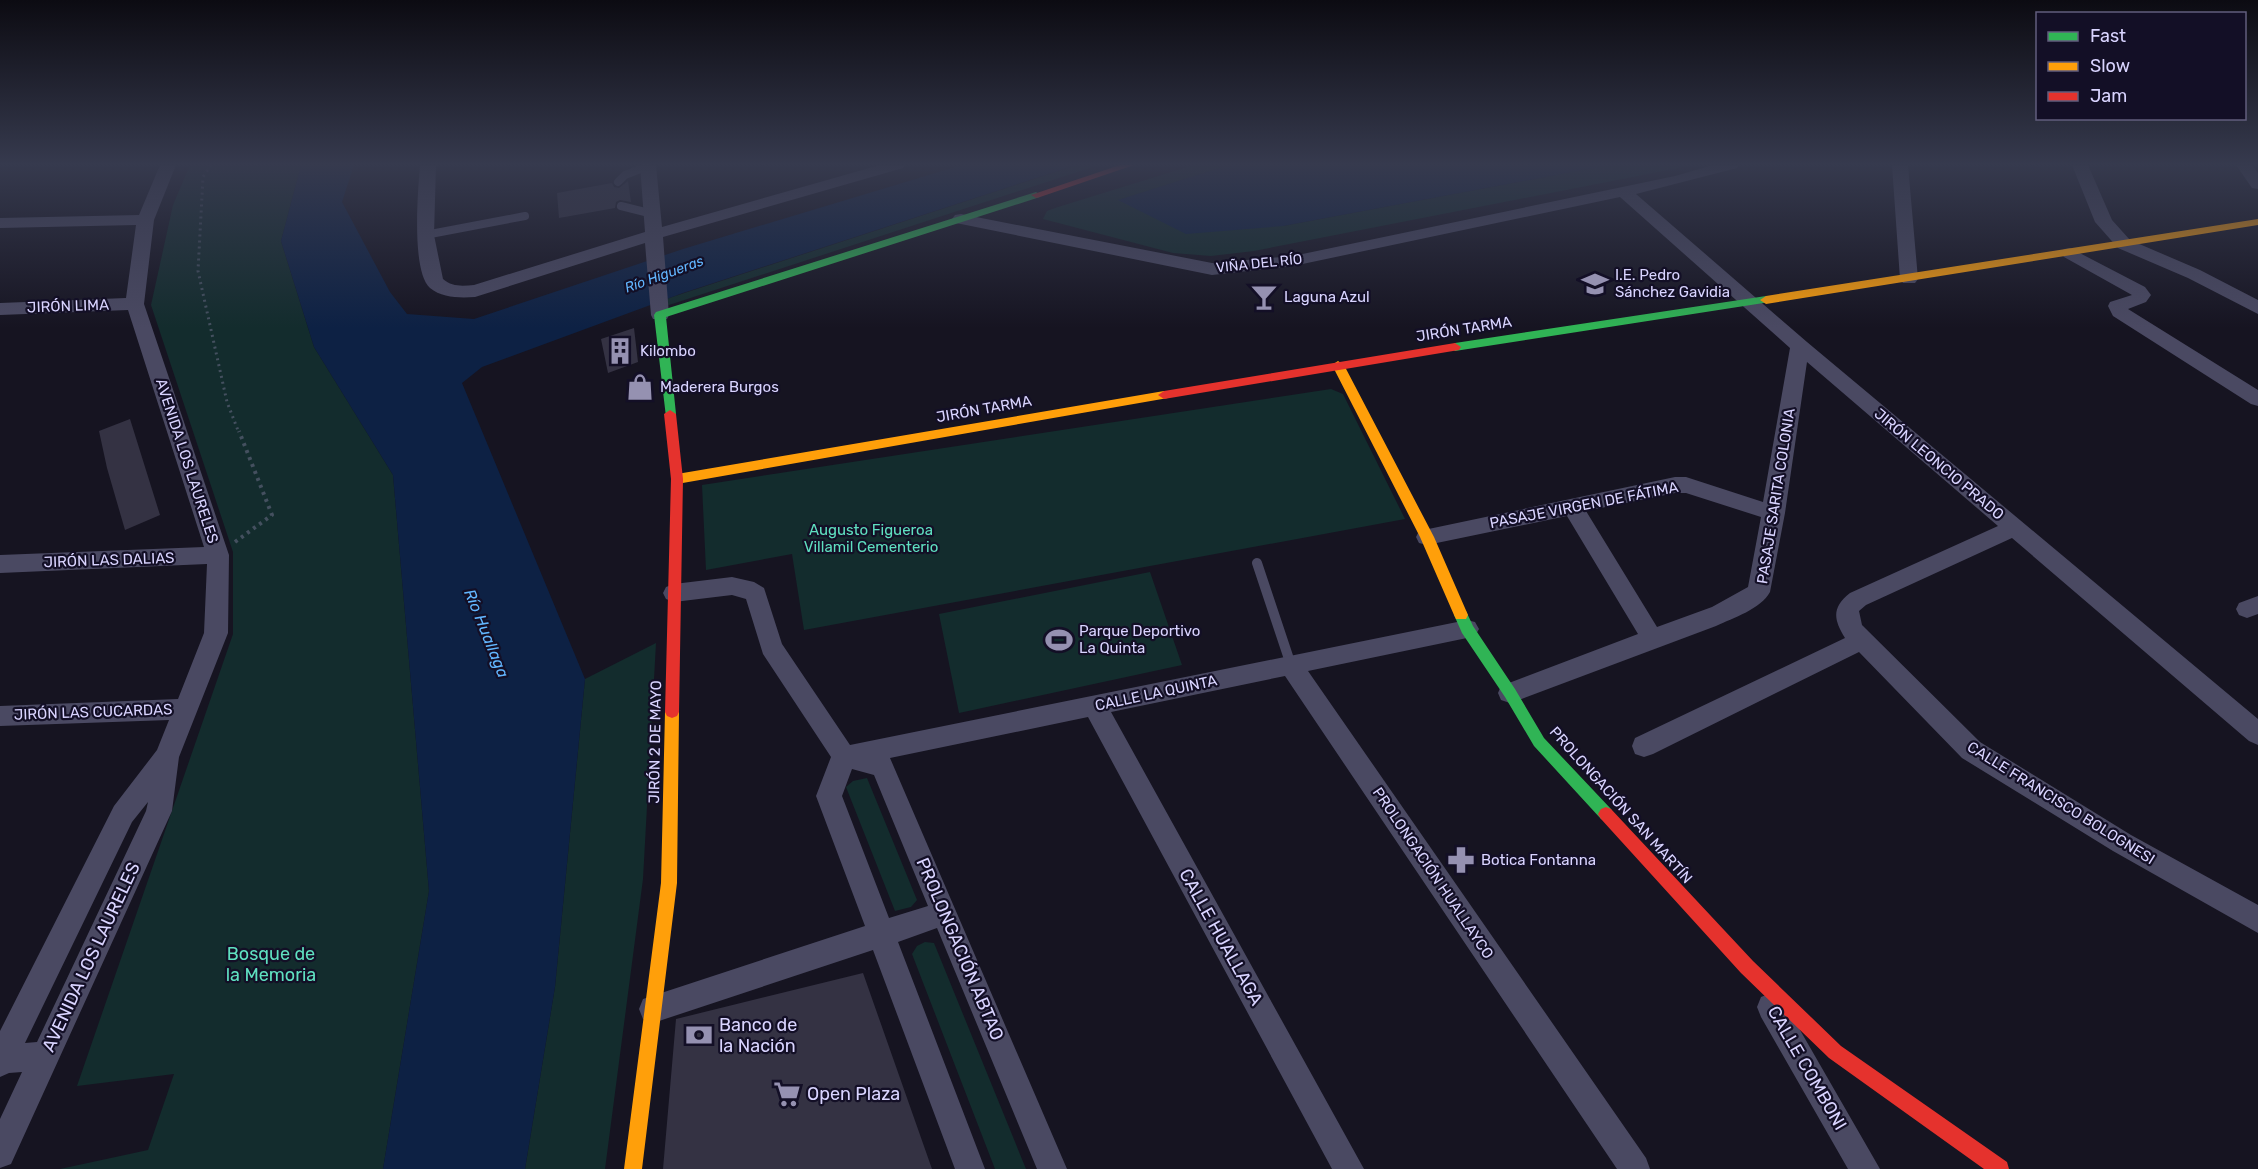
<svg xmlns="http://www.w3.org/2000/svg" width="2258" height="1169" font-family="Rubik,sans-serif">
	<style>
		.green { fill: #132c2d }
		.water { fill: #0d2144 }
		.building { fill: #343243 }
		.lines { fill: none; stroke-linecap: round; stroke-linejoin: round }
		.path-far1 { stroke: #44505f; stroke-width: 3; stroke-dasharray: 2 4; stroke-linecap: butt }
		.path { stroke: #44505f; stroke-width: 4; stroke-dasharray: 3 4.5; stroke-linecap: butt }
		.lane-far1 { stroke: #4a4962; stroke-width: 8 }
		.lane { stroke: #4a4962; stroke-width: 10 }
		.street { fill: #4a4962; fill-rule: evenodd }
		.fast { fill: #30b455; fill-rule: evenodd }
		.slow { fill: #ff9f0a; fill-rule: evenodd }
		.jam { fill: #e5322d; fill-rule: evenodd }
		.labels { text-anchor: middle; stroke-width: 4.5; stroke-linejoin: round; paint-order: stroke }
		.far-street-label { font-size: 14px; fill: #d9d4ff; stroke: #130f26 }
		.far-water-label { font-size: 14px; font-style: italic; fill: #62b6ff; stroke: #130f26 }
		.poi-label { font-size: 15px; fill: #d9d4ff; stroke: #130f26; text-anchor: start }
		.street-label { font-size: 15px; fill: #d9d4ff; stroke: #130f26 }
		.park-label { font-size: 15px; fill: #5fe0c0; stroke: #130f26 }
		.water-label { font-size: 16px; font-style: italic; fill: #62b6ff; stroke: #130f26 }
		.near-street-label { font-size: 18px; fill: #d9d4ff; stroke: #130f26 }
		.near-park-label { font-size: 18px; fill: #5fe0c0; stroke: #130f26 }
		.near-poi-label { font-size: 18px; fill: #d9d4ff; stroke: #130f26; text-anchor: start }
	</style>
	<rect width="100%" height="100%" fill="#161421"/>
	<path class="green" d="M190 165H301L281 241 314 347 393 475 429 891 383 1169H60L148 1150 174 1074 77 1086 233 634V552L151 305 173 205Z
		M1077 165H1099L669 305 660 301Z
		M1194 165H1229L1119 200 1283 226 1609 165H1694L1254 251 1211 256 1173 253 1043 219 1047 211 1058 207Z
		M1331 389 1343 394 1405 519 804 630 792 554 706 570 702 485Z
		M1150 572 1182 665 959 713 939 614Z
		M656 643 643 879 605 1169H525L555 987 585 679Z
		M867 778 917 900 911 907 895 911 846 787 853 781Z
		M925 942 934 943 1026 1169H995L912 954 917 946Z"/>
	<path class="water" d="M301 165H354L342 202 390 292 407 314 474 319 683 249 962 165H1076L683 293 482 367 462 383 585 679 555 987 525 1169H383L429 891 393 475 314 347 281 241Z
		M1229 165H1609L1283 226 1186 234 1118 200Z"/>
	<path class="building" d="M628 181 631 202 620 200 616 202 615 208 559 218 557 193 612 183 614 187 619 188Z
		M634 328 638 362 608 373 601 339Z
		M130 419 160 515 125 530 107 468 99 431Z
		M863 973 932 1169H663L676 1019Z"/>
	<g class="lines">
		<path class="path-far1" d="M211 165 203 177 198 271 227 402 239 433"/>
		<path class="path" d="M235 542 272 515 239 431"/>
		<path class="lane-far1" d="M618 182 625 175 648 166
			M621 206 653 214
			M425 235 525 216"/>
		<path class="lane" d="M1257 563 1291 665"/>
		<path class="street" d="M160 165H176L154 220 144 304 229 555 228 633 179 757 172 811 11 1164 0 1168V1119L22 1072 9 1073 0 1077V1031L114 806 157 750 169 720 0 726V706L178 699 204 633 207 564 0 573V555L204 547 128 310 0 315V303L126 298 136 225 0 228V218L139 215ZM148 802 146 811 37 1042 25 1043 132 822Z
			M420 165H436L434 235 443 279C452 287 462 286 474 285L645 232 640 165H656L662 227 880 165H905L903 168 663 237 669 315 667 319H653L651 315 645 243 475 297C460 298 442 298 430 288 411 271 418 190 420 165Z
			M1713 165H1739L1737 168 1636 194 1807 342 2258 719V745L2249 741 2012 538 1866 605 1859 611 1862 625 1980 742 2131 835 2258 905V933L2113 851 1962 758 1859 652 1653 754 1644 757 1635 754 1632 746 1635 738 1845 638C1833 619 1832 607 1850 593L1998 526 1807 362 1785 513 1770 592C1761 609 1733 618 1716 626L1519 700 1510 703 1501 700 1498 693 1501 686 1638 634 1567 516 1427 545 1419 543 1416 537 1419 531 1675 477H1686L1763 502 1790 348 1620 197 1293 266 1212 275 961 224 955 223 952 219 955 215 961 214 1212 263 1293 256 1675 176ZM1675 493H1686L1761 517 1748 587 1712 607 1657 627 1586 511Z
			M1892 165H1908L1918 279 1915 283H1903L1900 279Z
			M2072 165H2088L2112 220 2130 240 2200 270 2258 300V314L2188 278 2118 248 2095 222Z
			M2236 165H2252L2258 173V189L2252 188Z
			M2070 248 2145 287 2151 295 2146 302 2128 309 2258 390V406L2251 404 2113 316 2108 306 2110 302 2132 295 2064 257 2061 253 2064 249Z
			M732 577 754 582 764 588 782 644 850 745 1467 620 1475 622 1479 629 1475 636 1467 638 1308 671 1646 1158 1650 1169H1617L1285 676 1111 712 1364 1169H1332L1088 717 890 758 1067 1169H1037L937 928 898 942 985 1169H955L873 950 653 1023 643 1019 639 1009 643 999 865 926 816 796 831 757 763 654 746 599 732 595 674 602 666 599 663 593 666 587 674 584ZM852 769 874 775 928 906 889 918 842 796Z
			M2258 596V614L2247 618 2239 615 2236 609 2239 603Z
			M1771 993 1781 997 1880 1169H1848L1761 1017 1757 1007 1761 997Z"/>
		<path class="fast" d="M1036 192 1041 195 1040 197 666 317 676 414 674 417H666L654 315 656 312Z
			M1766 296 1770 298V302L1455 351 1449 347 1455 343Z
			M1461 610 1466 611 1473 626 1515 689 1544 738 1611 809 1614 814 1611 819 1606 821 1601 819 1534 746 1505 697 1462 633 1454 615 1456 611Z"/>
		<path class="slow" d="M2258 219V225L1766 304 1760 300 1766 296Z
			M1338 361 1344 365 1434 537 1468 615 1466 619H1456L1454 615 1420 537 1332 365Z
			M1164 391 1168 392 1170 395 1168 398 677 484 671 479 677 474Z
			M672 706 677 708 679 712 677 883 642 1169H624L661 883 665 712 667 708Z"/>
		<path class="jam" d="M1120 165H1134L1040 197 1036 198 1031 195Z
			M1455 343 1461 347 1459 350 1164 399 1158 395 1164 391Z
			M670 410 676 414 683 479 679 712 677 716 672 718 667 716 665 712 671 479 664 414Z
			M1606 807 1611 809 1753 961 1841 1046 2007 1162 2009 1169H1984L1829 1058 1741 973 1601 819 1598 814 1601 809Z"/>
	</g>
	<linearGradient id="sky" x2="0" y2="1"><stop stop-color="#0c0b12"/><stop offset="0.5" stop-color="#363a4e"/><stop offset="1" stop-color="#363a4e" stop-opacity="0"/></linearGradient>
	<rect width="2258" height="328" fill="url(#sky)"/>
	<defs>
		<symbol id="school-bare" viewBox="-9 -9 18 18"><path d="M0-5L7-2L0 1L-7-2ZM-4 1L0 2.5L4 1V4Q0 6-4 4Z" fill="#9591b1" stroke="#130f26" stroke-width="2.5" paint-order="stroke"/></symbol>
		<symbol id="bar-bare" viewBox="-9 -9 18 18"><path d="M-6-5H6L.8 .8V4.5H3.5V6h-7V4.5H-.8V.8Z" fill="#9591b1" stroke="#130f26" stroke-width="2.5" paint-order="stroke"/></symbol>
		<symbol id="building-bare" viewBox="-9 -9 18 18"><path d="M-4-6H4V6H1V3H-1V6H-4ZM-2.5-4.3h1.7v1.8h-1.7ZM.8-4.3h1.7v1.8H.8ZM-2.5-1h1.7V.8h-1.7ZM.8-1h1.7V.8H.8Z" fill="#9591b1" stroke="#130f26" stroke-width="2.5" paint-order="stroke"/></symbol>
		<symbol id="shop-bare" viewBox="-9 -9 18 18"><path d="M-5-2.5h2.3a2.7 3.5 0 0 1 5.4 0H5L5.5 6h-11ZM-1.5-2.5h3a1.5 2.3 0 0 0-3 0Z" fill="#9591b1" stroke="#130f26" stroke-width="2.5" paint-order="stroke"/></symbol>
		<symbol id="stadium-bare" viewBox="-9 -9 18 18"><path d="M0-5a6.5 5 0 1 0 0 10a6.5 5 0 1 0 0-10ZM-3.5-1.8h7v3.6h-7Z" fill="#9591b1" stroke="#130f26" stroke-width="2.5" paint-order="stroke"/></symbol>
		<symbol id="pharmacy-bare" viewBox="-9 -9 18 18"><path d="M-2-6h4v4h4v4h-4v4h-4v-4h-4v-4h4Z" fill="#9591b1" stroke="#130f26" stroke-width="2.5" paint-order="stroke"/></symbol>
		<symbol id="bank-bare" viewBox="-9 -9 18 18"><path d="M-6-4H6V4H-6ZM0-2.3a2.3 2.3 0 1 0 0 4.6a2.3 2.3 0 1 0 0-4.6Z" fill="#9591b1" stroke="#130f26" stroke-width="2.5" paint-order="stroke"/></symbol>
		<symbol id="supermarket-bare" viewBox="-9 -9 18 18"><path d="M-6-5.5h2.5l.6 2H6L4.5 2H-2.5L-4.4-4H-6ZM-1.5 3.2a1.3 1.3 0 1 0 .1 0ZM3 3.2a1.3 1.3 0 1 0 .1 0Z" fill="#9591b1" stroke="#130f26" stroke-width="2.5" paint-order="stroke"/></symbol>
	</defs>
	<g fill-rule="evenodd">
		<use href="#school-bare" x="1576" y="265" width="38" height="38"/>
		<use href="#bar-bare" x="1245" y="278" width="38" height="38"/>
		<use href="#building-bare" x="601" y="332" width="38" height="38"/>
		<use href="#shop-bare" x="621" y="368" width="38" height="38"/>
		<use href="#stadium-bare" x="1040" y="621" width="38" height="38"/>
		<use href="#pharmacy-bare" x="1442" y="841" width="38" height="38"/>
		<use href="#bank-bare" x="680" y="1016" width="38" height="38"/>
		<use href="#supermarket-bare" x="768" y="1075" width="38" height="38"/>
	</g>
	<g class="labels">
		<g class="far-street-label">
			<text transform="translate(1259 263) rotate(-6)" y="5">VIÑA DEL RÍO</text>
		</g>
		<g class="far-water-label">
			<text transform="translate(664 274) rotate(-20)" y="5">Río Higueras</text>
		</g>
		<g class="poi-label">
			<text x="1615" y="280">I.E. Pedro<tspan x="1615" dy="17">Sánchez Gavidia</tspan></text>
			<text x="1284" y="302">Laguna Azul</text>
			<text x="640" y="356">Kilombo</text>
			<text x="660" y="392">Maderera Burgos</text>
			<text x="1079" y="636">Parque Deportivo<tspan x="1079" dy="17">La Quinta</tspan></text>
			<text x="1481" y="865">Botica Fontanna</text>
		</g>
		<g class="street-label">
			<text transform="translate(68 306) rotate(-2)" y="5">JIRÓN LIMA</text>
			<text transform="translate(1464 329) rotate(-9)" y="5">JIRÓN TARMA</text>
			<text transform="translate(984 409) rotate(-10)" y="5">JIRÓN TARMA</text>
			<text transform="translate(187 461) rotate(72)" y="5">AVENIDA LOS LAURELES</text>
			<text transform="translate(1939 464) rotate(40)" y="5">JIRÓN LEONCIO PRADO</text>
			<text transform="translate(1776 496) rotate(-81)" y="5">PASAJE SARITA COLONIA</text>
			<text transform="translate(1584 505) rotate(-11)" y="5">PASAJE VIRGEN DE FÁTIMA</text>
			<text transform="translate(109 560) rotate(-2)" y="5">JIRÓN LAS DALIAS</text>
			<text transform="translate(1156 693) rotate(-12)" y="5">CALLE LA QUINTA</text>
			<text transform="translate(93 712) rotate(-2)" y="5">JIRÓN LAS CUCARDAS</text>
			<text transform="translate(655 742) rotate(-89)" y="5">JIRÓN 2 DE MAYO</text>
			<text transform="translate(2061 803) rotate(32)" y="5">CALLE FRANCISCO BOLOGNESI</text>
			<text transform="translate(1621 805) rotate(48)" y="5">PROLONGACIÓN SAN MARTÍN</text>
			<text transform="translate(1433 873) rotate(56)" y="5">PROLONGACIÓN HUALLAYCO</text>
		</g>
		<g class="park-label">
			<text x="871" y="535">Augusto Figueroa<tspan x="871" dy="17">Villamil Cementerio</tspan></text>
		</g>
		<g class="water-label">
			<text transform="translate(487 633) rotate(68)" y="6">Río Huallaga</text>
		</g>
		<g class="near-street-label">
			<text transform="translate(1221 937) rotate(61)" y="6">CALLE HUALLAGA</text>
			<text transform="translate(960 949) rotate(67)" y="6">PROLONGACIÓN ABTAO</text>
			<text transform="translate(91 957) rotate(-65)" y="6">AVENIDA LOS LAURELES</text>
			<text transform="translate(1807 1068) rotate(60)" y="6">CALLE COMBONI</text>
		</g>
		<g class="near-park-label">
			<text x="271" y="960">Bosque de<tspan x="271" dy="21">la Memoria</tspan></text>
		</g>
		<g class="near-poi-label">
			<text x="719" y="1031">Banco de<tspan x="719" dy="21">la Nación</tspan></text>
			<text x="807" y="1100">Open Plaza</text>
		</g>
	</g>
	<rect x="2036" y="12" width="210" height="108" fill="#130f26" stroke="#625e7d" stroke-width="1.5"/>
	<rect x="2048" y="32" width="30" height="9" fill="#30b455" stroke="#625e7d" stroke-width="1.5"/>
	<text x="2090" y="42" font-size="18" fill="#d9d4ff">Fast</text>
	<rect x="2048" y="62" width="30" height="9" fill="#ff9f0a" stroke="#625e7d" stroke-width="1.5"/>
	<text x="2090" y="72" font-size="18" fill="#d9d4ff">Slow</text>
	<rect x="2048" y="92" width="30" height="9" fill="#e5322d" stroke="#625e7d" stroke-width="1.5"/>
	<text x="2090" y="102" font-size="18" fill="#d9d4ff">Jam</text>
</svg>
